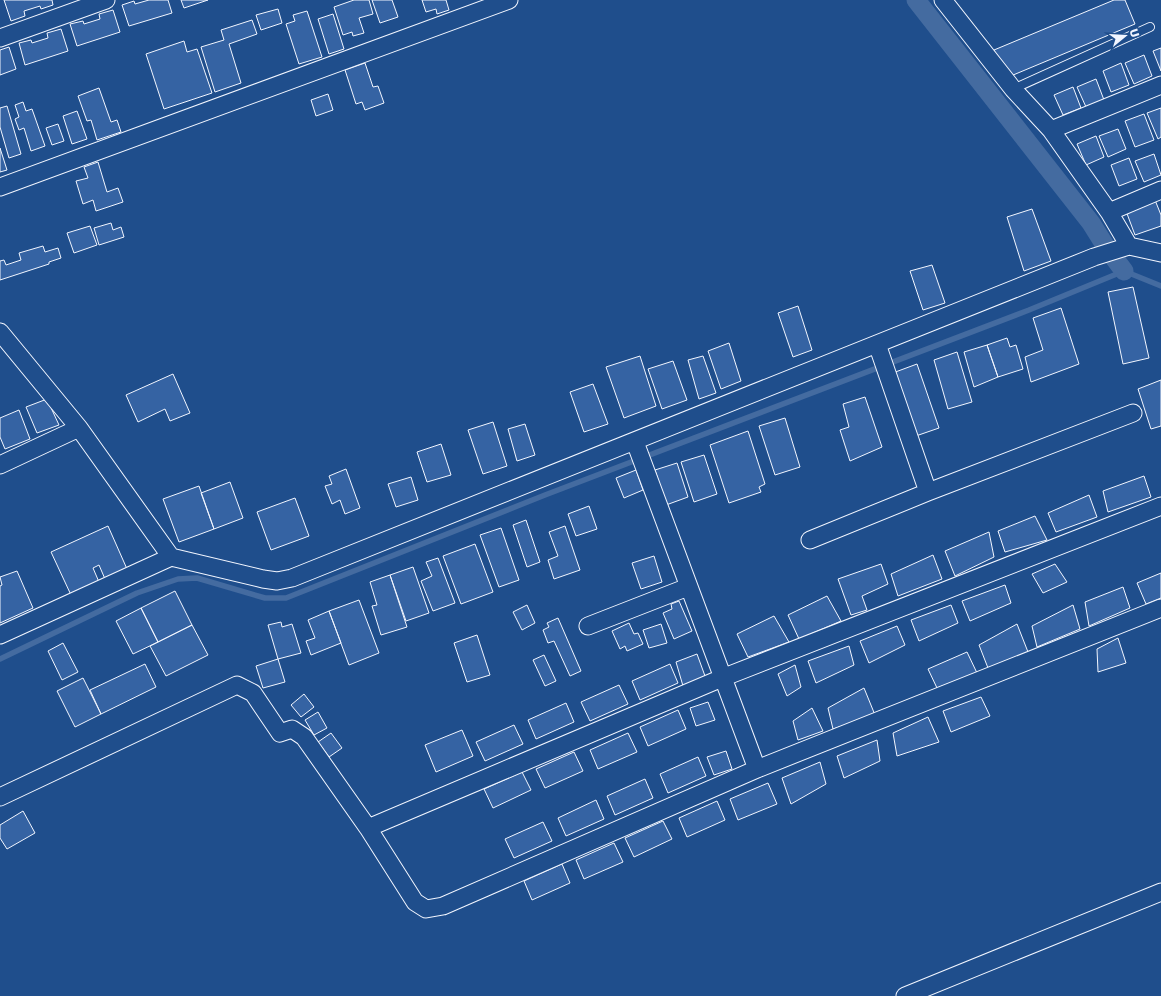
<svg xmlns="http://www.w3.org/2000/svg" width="1161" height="996" font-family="'DejaVu Sans',sans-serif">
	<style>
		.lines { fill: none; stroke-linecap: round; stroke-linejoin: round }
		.stream { stroke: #446ba0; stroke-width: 5.5 }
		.canal { stroke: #446ba0; stroke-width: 19 }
		.building { fill: #3563a3; stroke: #f2f6ff }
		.service-casing { stroke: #f2f6ff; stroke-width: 10 }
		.minor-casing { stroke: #f2f6ff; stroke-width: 19 }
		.service { stroke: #1f4e8c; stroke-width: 8 }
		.minor { stroke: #1f4e8c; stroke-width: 17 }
	</style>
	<rect width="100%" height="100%" fill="#1f4e8c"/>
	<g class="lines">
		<path class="stream" d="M0 659 137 593 178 579 197 578 265 598H286L545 495 1029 310 1124 271 1161 286"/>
		<path class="canal" d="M916 0 1091 223 1106 247 1124 271"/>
	</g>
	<path class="building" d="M4 0H52L53 5 41 9 40 6 24 11 25 16 11 21Z
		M149 0H168L172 13 129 26 122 5 134 1 135 4Z
		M181 0H208L184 8Z
		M354 0H369L373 14 359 18 364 33 353 36 352 32 343 35 334 7Z
		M372 0H392L398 17 380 23Z
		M422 0H446L449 10 437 14 436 9 426 12Z
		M1114 0H1125L1135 24 1006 78 994 50Z
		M278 9 282 23 261 30 256 15Z
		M113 10 120 32 77 46 70 24 83 21 84 24 100 19 99 14Z
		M307 11 322 57 299 64 286 24 295 21 293 15Z
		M333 14 344 49 329 54 318 19Z
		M252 20 257 34 229 44 241 83 215 92 201 47 224 40 221 30Z
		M61 29 68 51 25 65 19 43 31 40 32 43 48 38 47 33Z
		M184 41 187 52 197 49 212 93 164 109 146 54Z
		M9 47 16 69 0 75V50Z
		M1161 48V71L1153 51Z
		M1144 55 1152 76 1134 84 1125 63Z
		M365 63 373 87 378 86 384 103 365 110 362 102 356 104 345 70Z
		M1121 63 1129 85 1111 92 1103 71Z
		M1096 79 1104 100 1086 107 1077 87Z
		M1073 87 1081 108 1063 115 1054 95Z
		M99 88 111 122 117 120 121 132 97 140 91 120 87 121 78 96Z
		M328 94 333 110 316 116 311 100Z
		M23 102 26 111 32 109 45 146 31 151 24 128 19 130 15 119 19 117 15 105Z
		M7 106 21 154 9 158 0 127V108Z
		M1161 108V137L1158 139 1147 113Z
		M77 111 87 139 72 144 63 116Z
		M1144 114 1154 140 1135 147 1125 121Z
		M58 124 64 141 52 145 46 128Z
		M1118 129 1126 149 1108 157 1099 136Z
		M1096 136 1104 157 1086 165 1077 144Z
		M0 148 7 170 0 172Z
		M1154 154 1161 175 1144 182 1135 161Z
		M1129 158 1137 179 1119 186 1111 165Z
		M98 162 107 192 118 188 123 202 96 211 93 200 83 204 76 181 88 178 84 167Z
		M1155 200 1161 215V226L1135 235 1126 211Z
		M1032 209 1051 261 1024 271 1007 217Z
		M111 223 113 230 121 227 124 237 99 245 94 228Z
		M90 226 97 245 74 253 67 233Z
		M43 246 45 252 58 248 61 258 49 262V264L0 280V261L4 260 6 265 21 260 19 253Z
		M932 265 945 303 923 310 910 271Z
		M1133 287 1149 358 1123 364 1108 292Z
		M798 306 812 350 793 357 778 313Z
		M1061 308 1079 364 1031 382 1025 357 1043 350 1033 318Z
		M1007 338 1010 347 1016 345 1023 369 998 377 987 345Z
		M729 343 741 381 721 389 708 351Z
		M987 345 998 377 974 387 964 352Z
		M957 352 972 402 948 409 934 360Z
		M640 356 656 406 624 418 606 367Z
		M703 356 716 393 699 399 688 360Z
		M673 361 687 400 662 409 648 369Z
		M917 364 939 428 910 438 890 374Z
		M173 374 190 413 170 421 165 409 138 422 126 395Z
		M1161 380V426L1151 429 1138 389Z
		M593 384 608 424 584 432 570 392Z
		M865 397 882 447 850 461 840 430 849 427 843 404Z
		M47 399 59 425 37 433 26 407Z
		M19 410 30 439 5 449 0 437V418Z
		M785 418 800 467 775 475 759 426Z
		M493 422 507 466 483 474 468 430Z
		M525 424 535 455 517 461 508 429Z
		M748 431 765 484 759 487 761 492 729 503 710 445Z
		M441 444 451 475 427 482 417 452Z
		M704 455 717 494 694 502 681 462Z
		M677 463 688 497 666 505 655 470Z
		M346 469 360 508 345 514 340 500 332 504 325 486 332 484 329 476Z
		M636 470 643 490 624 498 616 478Z
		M1144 476 1151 497 1108 512 1103 491Z
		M411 477 418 500 396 507 388 484Z
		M230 482 243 518 214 529 201 493Z
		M199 486 214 529 179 542 163 499Z
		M1089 495 1097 517 1056 532 1048 513Z
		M295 498 309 536 271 550 257 512Z
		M589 506 597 529 576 536 568 514Z
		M1035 516 1047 540 1005 552 998 531Z
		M526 520 540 562 527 567 513 525Z
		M108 526 127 569 105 579 99 565 93 568 99 582 71 595 51 552Z
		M565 526 580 570 554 579 548 560 558 556 549 532Z
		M501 528 519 580 499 587 480 535Z
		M989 532 994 557 955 576 945 551Z
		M475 544 493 592 461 604 443 556Z
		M933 555 942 579 898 596 891 574Z
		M654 556 662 582 641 589 632 563Z
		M438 558 455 603 433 611 421 581 432 576 426 562Z
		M881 564 888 584 862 596 867 610 851 615 838 579Z
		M1055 564 1067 582 1043 593 1032 574Z
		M413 567 429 613 406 621 390 575Z
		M17 571 33 608 0 623V586L2 585 0 577Z
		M1161 573V598L1146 604 1137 583Z
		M390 575 407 627 381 635 372 606 377 605 370 582Z
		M1005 585 1011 603 970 621 962 601Z
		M1123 587 1130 608 1089 626 1085 602Z
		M175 591 192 625 158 642 141 608Z
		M827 596 841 621 799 639 788 615Z
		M359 600 379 653 349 665 329 611Z
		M679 601 692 631 674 639 663 613 672 609 671 604Z
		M527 605 535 623 522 630 513 612Z
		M951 605 958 623 919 641 911 620Z
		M1073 605 1080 629 1037 647 1032 626Z
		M141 608 158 642 133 654 116 621Z
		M329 611 341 643 311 655 306 641 315 638 308 620Z
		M774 616 789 642 748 657 737 634Z
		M558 618 581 671 570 676 554 641 548 643 543 630 549 627 547 623Z
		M281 622 282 627 292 624 301 653 278 659 268 625Z
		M629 623 634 634 638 633 643 644 627 651 625 646 620 649 612 631Z
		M661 624 667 643 649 648 643 630Z
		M1017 624 1028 652 988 668 979 645Z
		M192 625 208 655 166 676 150 646Z
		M897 626 905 645 869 663 860 641Z
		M477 635 490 675 467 682 454 643Z
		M1118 638 1126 663 1098 672 1097 649Z
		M63 643 78 672 62 680 48 651Z
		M849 646 854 665 816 683 808 661Z
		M967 652 977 673 937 688 928 669Z
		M697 654 705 676 683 686 676 662Z
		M544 655 556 681 545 686 533 660Z
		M278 659 285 682 263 688 256 666Z
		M145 664 156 687 101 714 90 690Z
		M670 664 678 683 640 700 632 681Z
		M795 665 801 687 787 696 778 674Z
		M83 678 101 714 75 727 57 691Z
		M619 685 628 704 590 721 581 702Z
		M864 688 875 715 833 729 828 708Z
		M304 694 314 707 301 717 291 705Z
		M981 697 990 716 951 732 943 711Z
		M708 702 715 720 696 726 690 708Z
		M566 703 574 722 536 739 528 720Z
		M812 708 823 731 798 740 793 721Z
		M678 710 686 729 648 746 640 727Z
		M318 712 327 728 314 735 305 720Z
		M928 717 939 742 897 756 893 733Z
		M514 725 523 744 485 761 476 742Z
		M462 730 473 756 436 772 425 745Z
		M331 733 342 748 329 757 318 742Z
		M628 733 637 752 598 769 590 750Z
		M877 740 880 761 844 778 837 756Z
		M726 751 732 769 714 775 707 757Z
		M574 752 583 771 545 788 536 769Z
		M698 757 706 776 668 793 660 774Z
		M820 762 826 784 791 804 782 778Z
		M522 772 531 790 493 808 484 789Z
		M645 779 653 798 615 815 607 796Z
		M768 783 777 804 738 820 730 799Z
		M596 800 604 819 566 836 558 818Z
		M717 801 725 820 687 837 679 818Z
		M23 811 35 833 7 849 0 838V825Z
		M663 821 672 839 634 857 625 838Z
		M543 822 552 841 514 858 505 839Z
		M614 843 623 862 584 879 576 860Z
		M562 864 570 883 532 900 524 881Z"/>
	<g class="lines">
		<defs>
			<path id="service" d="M1013 89 1150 27"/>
			<path id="minor" d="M943 0 1013 89 1051 130 1109 212 1129 246
				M0 38 106 0
				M1051 130 1161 85
				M0 187 509 0
				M1109 212 1161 190
				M0 332 79 428 0 465
				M877 344 928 492
				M79 428 171 557
				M635 442 757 769
				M810 540 928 492 1133 413
				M588 626 688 587
				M0 635 171 557 263 579 277 581 292 578 1094 257 1129 246 1161 253
				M0 797 237 685 253 693 280 733 292 729 304 737 368 828 415 902 426 909 443 906 757 769 1161 608
				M368 828 722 678 1161 506
				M905 996 1161 892"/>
		</defs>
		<use href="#service" class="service-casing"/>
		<use href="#minor" class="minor-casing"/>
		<use href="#service" class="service"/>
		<use href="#minor" class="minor"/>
	</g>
	<g transform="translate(1125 36) rotate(72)" stroke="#1f4e8c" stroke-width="3" paint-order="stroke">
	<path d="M0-3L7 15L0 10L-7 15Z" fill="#f2f6ff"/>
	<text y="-6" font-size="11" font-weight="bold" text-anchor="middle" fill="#f2f6ff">U</text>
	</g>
</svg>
